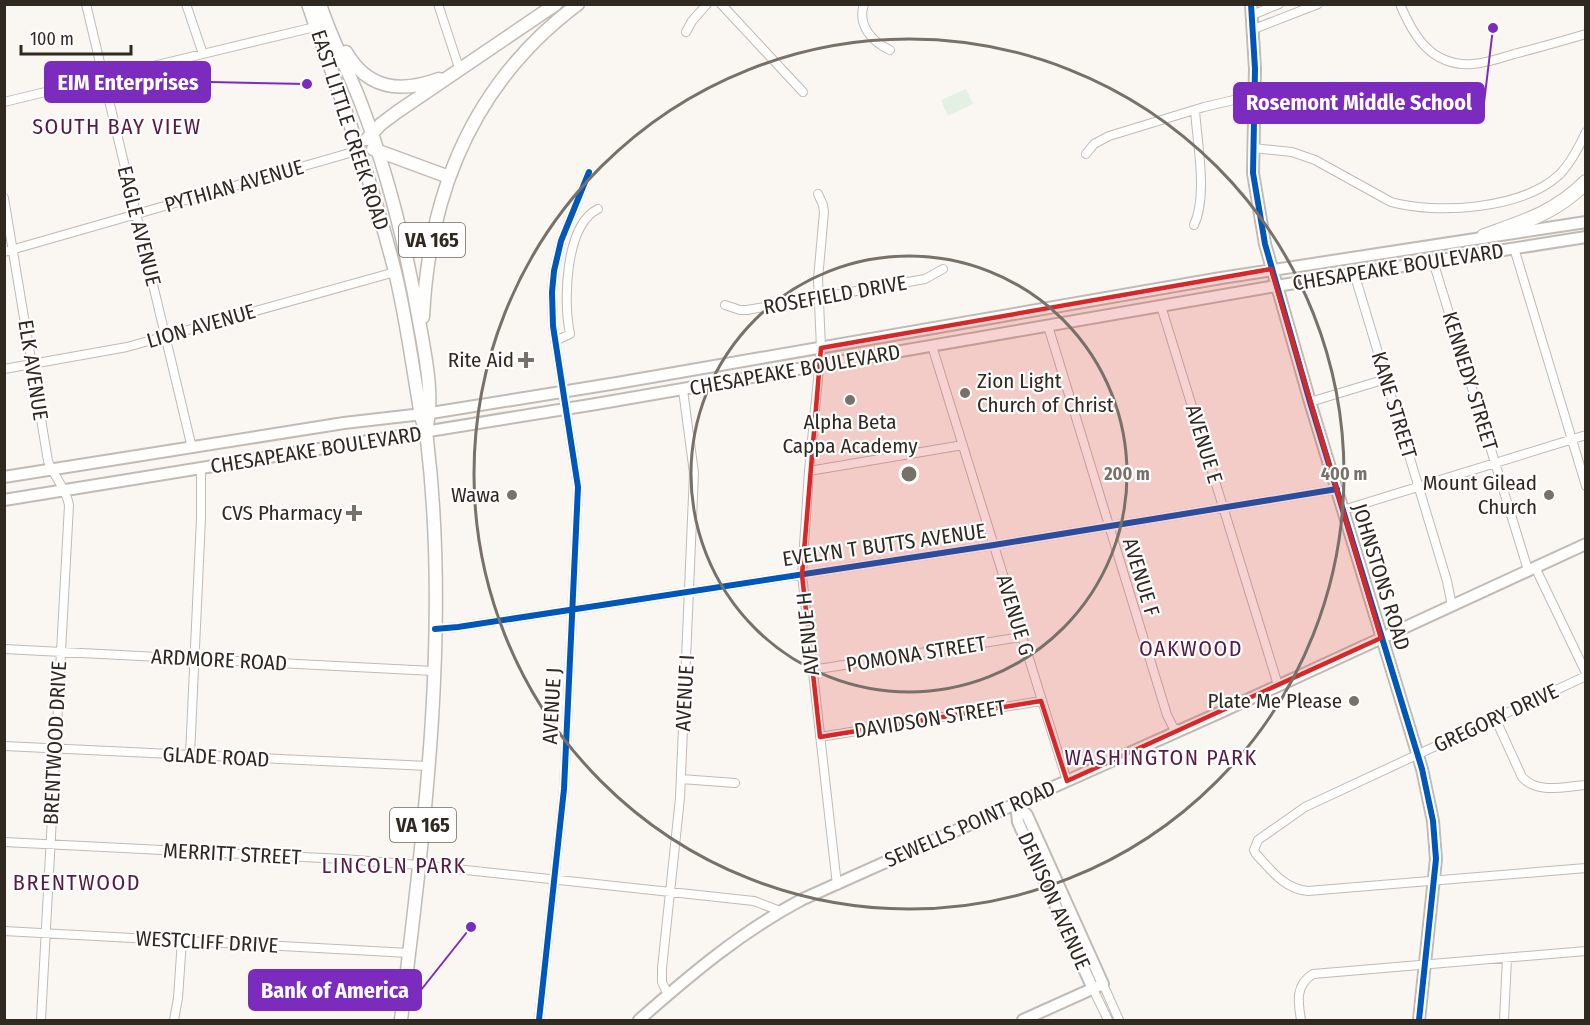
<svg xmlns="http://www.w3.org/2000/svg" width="1590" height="1025" font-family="'Fira Sans Condensed',sans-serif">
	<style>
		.green { fill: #e4f0e2 }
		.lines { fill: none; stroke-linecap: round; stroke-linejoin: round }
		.street-casing { stroke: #c0bbb5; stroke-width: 10 }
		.secondary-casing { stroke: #c0bbb5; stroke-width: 14 }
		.primary-casing { stroke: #c0bbb5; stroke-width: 15 }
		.highway-casing { stroke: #c0bbb5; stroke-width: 16 }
		.street { stroke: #fefefd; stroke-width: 8 }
		.secondary { stroke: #fefefd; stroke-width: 10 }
		.primary { stroke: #fefefd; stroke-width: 12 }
		.highway { stroke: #fefefd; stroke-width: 14 }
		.cycleway-casing { stroke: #fff; stroke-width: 10 }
		.cycleway { stroke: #0057b8; stroke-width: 6 }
		.marked { fill: #d62828; fill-opacity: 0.2; stroke: #d62828; stroke-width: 4.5; stroke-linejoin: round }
		.ring { fill: none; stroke: #777169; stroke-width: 3 }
		.poi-dot { fill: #777169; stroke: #fff; stroke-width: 2 }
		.labels { text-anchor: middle; stroke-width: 4.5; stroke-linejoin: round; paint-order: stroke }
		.shield { fill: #fff; stroke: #6e6963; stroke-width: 1.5 }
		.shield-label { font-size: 20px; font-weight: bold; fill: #302920 }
		.street-label { font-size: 21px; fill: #302920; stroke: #fff }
		.poi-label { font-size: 21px; fill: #302920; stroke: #fff; text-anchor: end }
		.neighbourhood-label { font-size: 22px; letter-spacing: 1.5px; fill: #571c44; stroke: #fff }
		.centre { fill: #777169; stroke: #fff; stroke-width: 3 }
		.ring-label { font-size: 18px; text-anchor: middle; font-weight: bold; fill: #777169; stroke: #fff; stroke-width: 4.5; stroke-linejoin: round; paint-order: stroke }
		.leader { fill: none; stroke: #7b2cbf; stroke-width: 2 }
		.callout-dot { fill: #7b2cbf; stroke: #fff; stroke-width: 2 }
		.callout { fill: #7b2cbf; stroke: #7b2cbf; stroke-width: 2 }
		.callout-label { font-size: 22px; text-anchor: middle; font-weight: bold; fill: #fff }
	</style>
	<rect width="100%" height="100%" fill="#faf6f1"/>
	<path class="green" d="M966 89 973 104 948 116 941 100Z"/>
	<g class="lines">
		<defs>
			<path id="street" d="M86 4 192 448
				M186 4 203 54
				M438 4 460 71
				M721 4 803 92
				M864 4C857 25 872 42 890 50
				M1400 4C1414 38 1433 67 1473 64 1487 63 1501 58 1514 54 1538 48 1562 41 1586 34
				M1252 15 1279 4
				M1254 29 1318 4
				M686 32 692 21 707 4
				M4 102 319 26
				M1253 148 1292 152 1315 160 1391 202C1437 215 1522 209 1559 175 1571 163 1579 147 1586 132
				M1086 154 1094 144 1109 136 1204 107 1255 95
				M818 194 823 205 824 212 818 279 821 348 809 471 802 575 837 885
				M4 198 48 461C54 477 66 488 69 505L41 1020
				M1194 225C1208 196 1197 142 1195 110
				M1514 248 1586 486
				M4 252 360 150
				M1433 261 1528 570
				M1354 273 1447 581 1452 606
				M725 305 740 310H747L925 279 943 269
				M1161 306 1278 685
				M1048 326 1167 715 1173 727 1178 730
				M555 341 570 334C563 302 565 225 598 209
				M932 346 1067 781
				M4 369 127 347 395 272
				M1310 402 1386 379
				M809 471 963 445
				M1343 510 1586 435
				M1535 567 1586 673
				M435 629 458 627 994 545 1337 489
				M4 649 433 671
				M812 670 1021 637
				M1586 676 1305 807 1258 840 1254 850 1256 854C1271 870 1284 889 1308 891L1586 868
				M1495 718 1522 777C1538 795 1565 786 1586 785
				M820 737 1041 701
				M4 746 428 766
				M190 755 201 518V469
				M681 779 735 783
				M4 842 343 859 419 865 754 901 780 911
				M4 931 409 953
				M1103 984 1119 1020
				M1093 989 1108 1020
				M668 995 662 982V968L680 798 694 473 683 390
				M174 1020 178 998 182 940
				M539 1020 564 789 578 487 553 326 552 292 554 271 561 241 589 172
				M1301 1020C1298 1002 1295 985 1313 974L1586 951
				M1504 1020 1507 958"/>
			<path id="secondary" d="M1251 4 1255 69 1253 173 1265 244 1310 402 1422 769 1433 821 1436 859 1419 1020
				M4 477 344 423 431 413 617 383 1221 278 1586 222
				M4 500 596 404 1276 286 1586 237
				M1016 804 1027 815 1103 984 1023 1020
				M1016 804 1018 822 1093 989
				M639 1020C690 975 742 931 803 899L1221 712 1586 544"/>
			<path id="primary" d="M308 4C339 93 372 180 395 272 406 317 412 363 420 410 421 420 426 429 427 440 450 631 424 830 401 1020
				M320 4C331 39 349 71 362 106 389 177 407 251 420 326 426 359 434 398 426 430
				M346 52C368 90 401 93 439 79
				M367 139 381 124 397 112 556 4
				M373 149 449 177
				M423 317C429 191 475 81 578 4"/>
			<path id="highway" d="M1484 236C1524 222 1555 213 1586 182"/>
		</defs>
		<use href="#street" class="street-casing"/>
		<use href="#secondary" class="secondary-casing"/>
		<use href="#primary" class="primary-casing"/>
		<use href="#highway" class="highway-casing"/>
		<use href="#street" class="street"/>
		<use href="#secondary" class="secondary"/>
		<use href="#primary" class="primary"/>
		<use href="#highway" class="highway"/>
		<defs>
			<path id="cycleway" d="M1251 4 1255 69 1253 173 1265 244 1310 402 1422 769 1433 821 1436 859 1419 1020
				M435 629 458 627 994 545 1337 489
				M539 1020 564 789 578 487 553 326 552 292 554 271 561 241 589 172"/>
		</defs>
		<use href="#cycleway" class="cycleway-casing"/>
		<use href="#cycleway" class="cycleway"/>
	</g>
	<path class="marked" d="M1271 269 1381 638 1067 781 1041 701 820 737 802 575 821 348Z"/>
	<g class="ring">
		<circle cx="909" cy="474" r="218"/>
		<circle cx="909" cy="474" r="435"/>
	</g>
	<g class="poi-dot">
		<path d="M523 351h6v6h6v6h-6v6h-6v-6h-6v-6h6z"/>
		<circle cx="965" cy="393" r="6"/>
		<circle cx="850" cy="400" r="6"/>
		<circle cx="512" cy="495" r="6"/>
		<circle cx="1549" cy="495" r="6"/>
		<path d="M351 504h6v6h6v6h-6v6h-6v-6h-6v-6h6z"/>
		<circle cx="1354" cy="701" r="6"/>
	</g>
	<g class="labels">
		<g class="shield">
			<rect x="399" y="223" width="66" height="34" rx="4.5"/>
			<rect x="390" y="808" width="66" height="34" rx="4.5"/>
		</g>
		<g class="shield-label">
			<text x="432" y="247">VA 165</text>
			<text x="423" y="832">VA 165</text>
		</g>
		<g class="street-label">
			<text transform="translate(350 130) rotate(72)" y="7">EAST LITTLE CREEK ROAD</text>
			<text transform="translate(234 186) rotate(-16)" y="7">PYTHIAN AVENUE</text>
			<text transform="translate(139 226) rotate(76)" y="7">EAGLE AVENUE</text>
			<text transform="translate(1398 267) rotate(-9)" y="7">CHESAPEAKE BOULEVARD</text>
			<text transform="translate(835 295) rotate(-10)" y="7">ROSEFIELD DRIVE</text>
			<text transform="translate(201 326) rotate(-16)" y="7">LION AVENUE</text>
			<text transform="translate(33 370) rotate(81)" y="7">ELK AVENUE</text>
			<text transform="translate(795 370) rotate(-10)" y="7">CHESAPEAKE BOULEVARD</text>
			<text transform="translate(1470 381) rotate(73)" y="7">KENNEDY STREET</text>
			<text transform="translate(1394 405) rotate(73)" y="7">KANE STREET</text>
			<text transform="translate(1204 444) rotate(73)" y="7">AVENUE E</text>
			<text transform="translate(316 450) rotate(-9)" y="7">CHESAPEAKE BOULEVARD</text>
			<text transform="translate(884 545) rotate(-8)" y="7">EVELYN T BUTTS AVENUE</text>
			<text transform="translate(1141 577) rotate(73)" y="7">AVENUE F</text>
			<text transform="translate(1381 577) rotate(73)" y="7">JOHNSTONS ROAD</text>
			<text transform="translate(1015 615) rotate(73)" y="7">AVENUE G</text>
			<text transform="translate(808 634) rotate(-96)" y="7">AVENUE H</text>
			<text transform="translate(916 654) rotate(-9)" y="7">POMONA STREET</text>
			<text transform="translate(219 660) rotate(3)" y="7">ARDMORE ROAD</text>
			<text transform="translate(685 693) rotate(-87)" y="7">AVENUE I</text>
			<text transform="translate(552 706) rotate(-87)" y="7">AVENUE J</text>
			<text transform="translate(1496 718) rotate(-25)" y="7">GREGORY DRIVE</text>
			<text transform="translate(930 719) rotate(-9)" y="7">DAVIDSON STREET</text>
			<text transform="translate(55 743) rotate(-87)" y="7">BRENTWOOD DRIVE</text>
			<text transform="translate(216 757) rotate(3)" y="7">GLADE ROAD</text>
			<text transform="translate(970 824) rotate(-24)" y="7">SEWELLS POINT ROAD</text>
			<text transform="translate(232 854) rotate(3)" y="7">MERRITT STREET</text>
			<text transform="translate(1054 901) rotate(66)" y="7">DENISON AVENUE</text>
			<text transform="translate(207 942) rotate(3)" y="7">WESTCLIFF DRIVE</text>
		</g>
		<g class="poi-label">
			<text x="514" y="367">Rite Aid</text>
			<text x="977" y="388" text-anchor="start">Zion Light<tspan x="977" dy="24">Church of Christ</tspan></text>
			<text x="850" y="429" text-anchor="middle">Alpha Beta<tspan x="850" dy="24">Cappa Academy</tspan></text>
			<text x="1537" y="490">Mount Gilead<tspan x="1537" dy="24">Church</tspan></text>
			<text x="500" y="502">Wawa</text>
			<text x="342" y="520">CVS Pharmacy</text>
			<text x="1342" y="708">Plate Me Please</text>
		</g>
		<g class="neighbourhood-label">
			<text x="117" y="134">SOUTH BAY VIEW</text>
			<text x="1191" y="656">OAKWOOD</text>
			<text x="1161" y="765">WASHINGTON PARK</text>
			<text x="394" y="873">LINCOLN PARK</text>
			<text x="77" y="890">BRENTWOOD</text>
		</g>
	</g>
	<circle cx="909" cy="474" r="9" class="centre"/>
	<g class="ring-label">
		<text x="1127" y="480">200 m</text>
		<text x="1344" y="480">400 m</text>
	</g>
	<path class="leader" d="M307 84L210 82M1493 28L1484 103M471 927L421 990"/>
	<g class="callout-dot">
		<circle cx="307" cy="84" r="6"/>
		<circle cx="1493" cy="28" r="6"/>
		<circle cx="471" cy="927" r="6"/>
	</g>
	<g class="callout">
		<rect x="45" y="62" width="165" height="40" rx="6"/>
		<rect x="1234" y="83" width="250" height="40" rx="6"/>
		<rect x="249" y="970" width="172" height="40" rx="6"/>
	</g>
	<g class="callout-label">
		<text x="128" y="90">EIM Enterprises</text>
		<text x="1359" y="110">Rosemont Middle School</text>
		<text x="335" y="998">Bank of America</text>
	</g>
	<rect width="1590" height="1025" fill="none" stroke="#302920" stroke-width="12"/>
	<path d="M21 45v9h110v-9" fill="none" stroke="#302920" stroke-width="3"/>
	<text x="30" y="45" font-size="18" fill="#302920" stroke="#ffffff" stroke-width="4.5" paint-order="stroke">100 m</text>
</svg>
